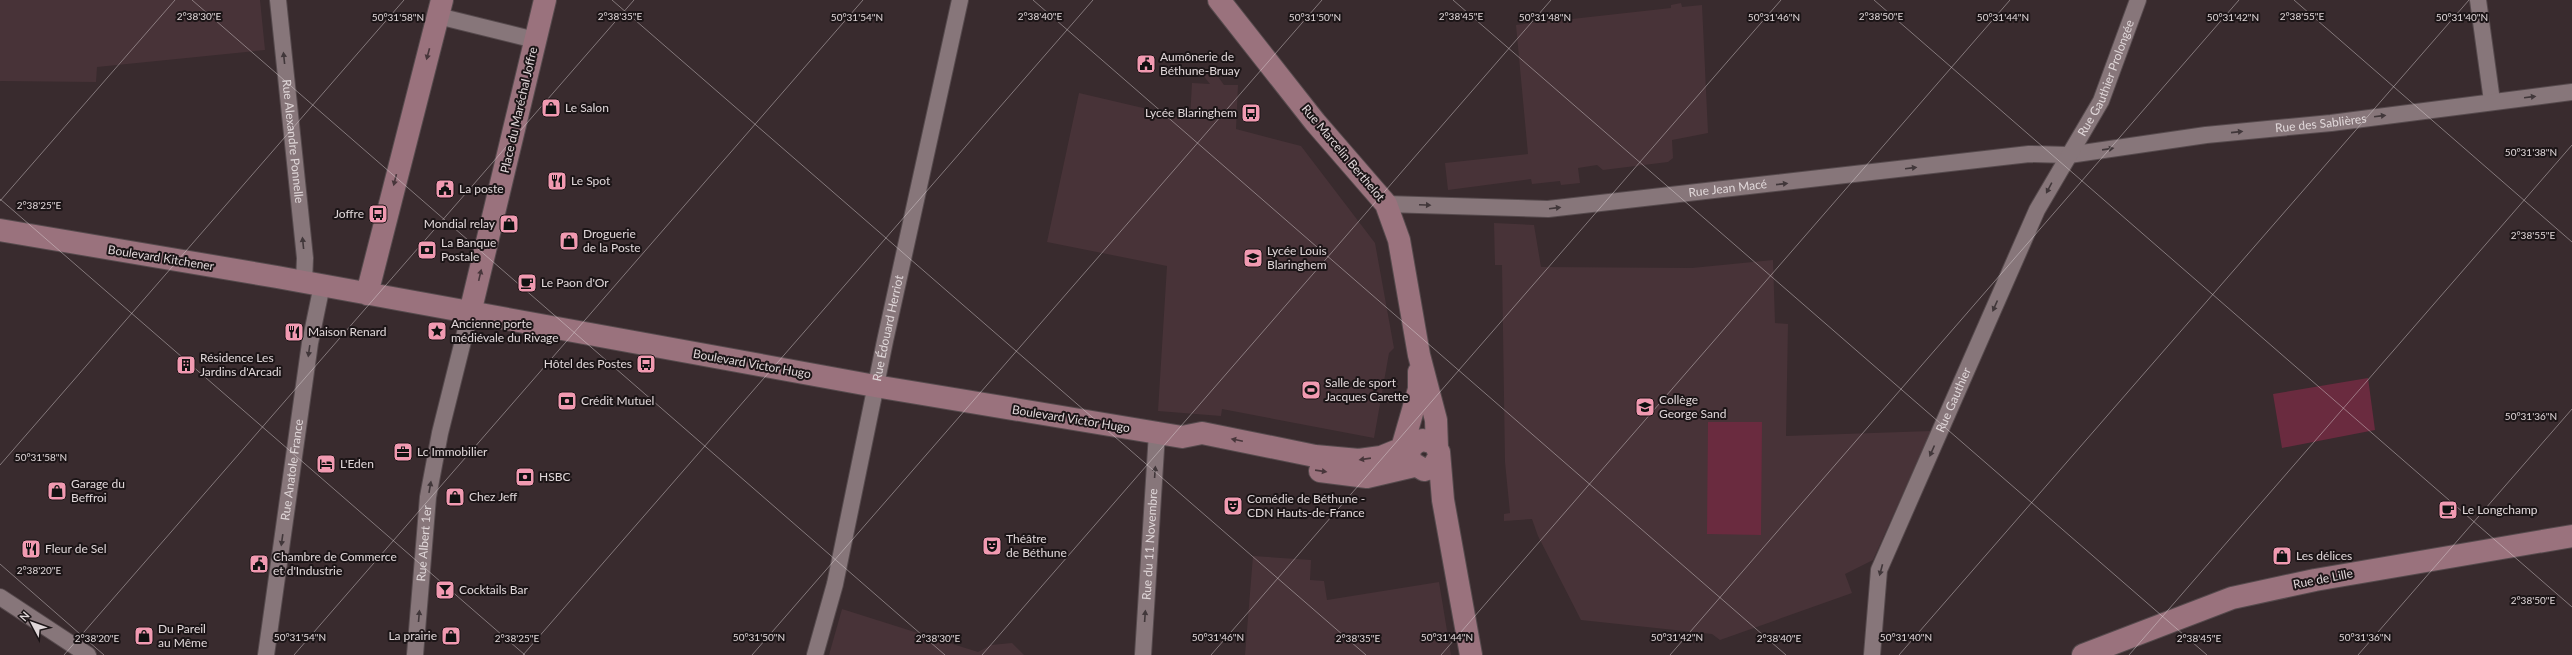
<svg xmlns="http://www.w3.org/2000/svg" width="2572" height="655" font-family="Lato,sans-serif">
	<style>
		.built { fill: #483338 }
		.green { fill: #6a2b3f }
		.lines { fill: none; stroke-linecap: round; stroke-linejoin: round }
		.minor-casing { stroke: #564a4d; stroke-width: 18 }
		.secondary-casing { stroke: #564a4d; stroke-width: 24 }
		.minor { stroke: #87767a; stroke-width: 16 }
		.secondary { stroke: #9a727d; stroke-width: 22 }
		.oneway { fill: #48363b }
		.oneway2 { fill: #41373a }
		.ticks { fill: none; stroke: #e0d7d9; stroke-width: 1; stroke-opacity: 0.45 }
		.labels { text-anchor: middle; stroke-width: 4; stroke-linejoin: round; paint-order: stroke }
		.poi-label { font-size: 12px; fill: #e0d7d9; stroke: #1c1517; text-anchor: start }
		.street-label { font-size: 12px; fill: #e0d7d9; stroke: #1c1517 }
		.ticks-label { font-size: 10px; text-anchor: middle; fill: #e0d7d9; stroke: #1c1517; stroke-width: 4; stroke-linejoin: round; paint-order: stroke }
	</style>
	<rect width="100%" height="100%" fill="#392b2e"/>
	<path class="built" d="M0 0H260L265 50 97 67 96 82 0 81Z
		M1681 3 1682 7 1702 5 1708 133 1672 140 1673 158 1668 162 1603 170 1597 165 1578 168 1580 183 1561 185 1560 181 1532 184 1531 179 1448 190 1445 163 1528 154 1516 25 1557 20 1563 17V20L1671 8V5Z
		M1211 67 1224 85H1238L1236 129 1301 146 1375 243 1394 348 1389 353 1374 438 1222 409 1221 416 1158 411 1167 266 1047 242 1079 93 1190 119 1192 83 1210 84 1202 74Z
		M1494 223 1534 225 1541 267 1692 268 1773 260 1775 323 1788 324 1786 436 1931 431 1873 560 1845 574 1852 593 1720 640 1712 634 1581 620 1538 536 1532 519 1504 521V514L1510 513 1505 462 1502 265H1495Z
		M1253 556 1311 560 1310 580 1324 581 1327 600 1439 582 1451 655H1245Z
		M842 609 978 652 991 645 1012 643 1024 655H829Z"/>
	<path class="green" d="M2368 378 2375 430 2282 448 2273 394Z
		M1708 422H1762L1761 535 1707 534Z"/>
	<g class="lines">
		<defs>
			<g id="minor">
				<path id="s1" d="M278 0 305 258 304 282"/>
				<path d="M2478 0 2492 101"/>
				<path d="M438 16 535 40"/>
				<path id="s2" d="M1386 204 1548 209 2029 154 2069 155 2206 135 2331 123 2572 92"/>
				<path d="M0 597 88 655"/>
				<path id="s3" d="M266 655 310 343 322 285"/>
				<path id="s4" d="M415 655 428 497 440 433 470 313"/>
				<path id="s5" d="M815 655 835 584 885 341 960 0"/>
				<path id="s6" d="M1143 655 1157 433"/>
				<path id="s7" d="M1872 655 1879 570 2037 210 2101 101 2138 0"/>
			</g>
			<path id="secondary" d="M1219 0 1315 122 1386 204 1399 240 1419 355 1436 420 1437 447
				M0 230 277 277 875 386 1182 437 1202 433 1315 456 1359 460 1381 457 1413 444
				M367 294 442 0
				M470 313 545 0
				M1402 448 1419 389V372
				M1439 457 1433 467 1424 470 1411 462C1407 451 1411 443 1423 440L1434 443 1439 452 1443 500 1471 655
				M1320 471 1367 477 1414 466
				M2083 655 2232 598 2315 580 2572 536"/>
		</defs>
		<use href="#minor" class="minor-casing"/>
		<use href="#secondary" class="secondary-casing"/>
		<use href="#minor" class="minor"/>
		<use href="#secondary" class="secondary"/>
	</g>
	<defs><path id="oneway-solid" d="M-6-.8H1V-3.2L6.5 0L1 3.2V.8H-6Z"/></defs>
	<g class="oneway">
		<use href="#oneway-solid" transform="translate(428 54) rotate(105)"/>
		<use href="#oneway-solid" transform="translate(395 180) rotate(104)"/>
		<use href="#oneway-solid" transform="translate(480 275) rotate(-77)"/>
		<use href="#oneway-solid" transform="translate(1237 440) rotate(-168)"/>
		<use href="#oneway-solid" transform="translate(1365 459) rotate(172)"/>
		<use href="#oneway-solid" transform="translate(1321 471) rotate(8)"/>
	</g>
	<g class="oneway2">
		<use href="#oneway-solid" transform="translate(284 58) rotate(-96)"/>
		<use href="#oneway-solid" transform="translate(2530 97) rotate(-7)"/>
		<use href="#oneway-solid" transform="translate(2380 116) rotate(-7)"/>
		<use href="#oneway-solid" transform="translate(2237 132) rotate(-6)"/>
		<use href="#oneway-solid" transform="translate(2108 149) rotate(-8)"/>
		<use href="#oneway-solid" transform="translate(1911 168) rotate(-7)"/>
		<use href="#oneway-solid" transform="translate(1782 184) rotate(-6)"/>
		<use href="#oneway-solid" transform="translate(2049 188) rotate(118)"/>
		<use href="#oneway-solid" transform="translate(1425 205) rotate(2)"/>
		<use href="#oneway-solid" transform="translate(1555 208) rotate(-7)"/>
		<use href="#oneway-solid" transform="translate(303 243) rotate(-96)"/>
		<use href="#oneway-solid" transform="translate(1995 306) rotate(114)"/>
		<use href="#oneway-solid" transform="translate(309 351) rotate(98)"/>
		<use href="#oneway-solid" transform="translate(1932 451) rotate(114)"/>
		<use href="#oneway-solid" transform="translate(1155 472) rotate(-86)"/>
		<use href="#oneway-solid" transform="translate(430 487) rotate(-80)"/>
		<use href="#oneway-solid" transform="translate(282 540) rotate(98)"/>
		<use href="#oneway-solid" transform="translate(1881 570) rotate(105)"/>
		<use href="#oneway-solid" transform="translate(419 616) rotate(-85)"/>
		<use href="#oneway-solid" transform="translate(1145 616) rotate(-86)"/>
	</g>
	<path class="ticks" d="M192 0 945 655M612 0 1366 655M1033 0 1786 655M1453 0 2207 655M1874 0 2572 607M2294 0 2572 242M0 199 525 655M0 201 175 0M0 465 404 0M0 564 104 655M64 655 634 0M294 655 863 0M523 655 1093 0M752 655 1322 0M982 655 1551 0M1211 655 1781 0M1441 655 2010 0M1670 655 2239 0M1899 655 2469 0M2129 655 2572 145M2358 655 2572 409"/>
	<defs>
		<symbol id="civic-square" viewBox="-11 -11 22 22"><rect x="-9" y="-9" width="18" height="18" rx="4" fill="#f19ab1" stroke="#1c1517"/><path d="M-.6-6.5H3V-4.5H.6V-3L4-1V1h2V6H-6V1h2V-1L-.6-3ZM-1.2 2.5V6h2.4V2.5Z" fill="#111"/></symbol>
		<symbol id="shop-square" viewBox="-11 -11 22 22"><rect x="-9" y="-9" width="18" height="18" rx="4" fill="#f19ab1" stroke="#1c1517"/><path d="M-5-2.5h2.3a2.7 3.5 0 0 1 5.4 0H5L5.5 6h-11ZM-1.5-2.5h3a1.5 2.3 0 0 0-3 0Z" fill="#111"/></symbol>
		<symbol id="bus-square" viewBox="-11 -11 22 22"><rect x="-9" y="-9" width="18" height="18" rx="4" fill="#f19ab1" stroke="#1c1517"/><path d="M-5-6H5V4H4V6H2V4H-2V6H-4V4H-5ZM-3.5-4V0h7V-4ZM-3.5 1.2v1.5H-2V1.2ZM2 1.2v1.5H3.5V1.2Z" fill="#111"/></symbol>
		<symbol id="restaurant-square" viewBox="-11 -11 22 22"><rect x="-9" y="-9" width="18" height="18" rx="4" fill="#f19ab1" stroke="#1c1517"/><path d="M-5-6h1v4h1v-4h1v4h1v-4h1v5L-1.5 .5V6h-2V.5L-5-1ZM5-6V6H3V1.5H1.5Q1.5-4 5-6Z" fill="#111"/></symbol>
		<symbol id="bank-square" viewBox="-11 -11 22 22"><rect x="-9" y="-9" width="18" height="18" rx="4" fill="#f19ab1" stroke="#1c1517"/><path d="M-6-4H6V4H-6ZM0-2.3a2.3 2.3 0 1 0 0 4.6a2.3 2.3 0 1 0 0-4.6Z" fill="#111"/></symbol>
		<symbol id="school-square" viewBox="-11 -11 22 22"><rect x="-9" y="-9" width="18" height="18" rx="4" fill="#f19ab1" stroke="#1c1517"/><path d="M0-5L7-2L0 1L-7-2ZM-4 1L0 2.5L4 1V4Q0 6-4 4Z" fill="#111"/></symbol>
		<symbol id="cafe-square" viewBox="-11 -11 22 22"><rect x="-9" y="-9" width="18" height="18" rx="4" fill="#f19ab1" stroke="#1c1517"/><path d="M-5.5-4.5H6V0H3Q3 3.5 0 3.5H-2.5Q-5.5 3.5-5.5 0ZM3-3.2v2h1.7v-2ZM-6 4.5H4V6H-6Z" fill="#111"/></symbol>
		<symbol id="sight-square" viewBox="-11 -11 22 22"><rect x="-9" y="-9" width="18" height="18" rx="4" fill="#f19ab1" stroke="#1c1517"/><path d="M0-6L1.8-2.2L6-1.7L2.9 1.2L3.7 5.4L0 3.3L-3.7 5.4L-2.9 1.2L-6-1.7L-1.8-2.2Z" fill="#111"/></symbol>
		<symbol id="building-square" viewBox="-11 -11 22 22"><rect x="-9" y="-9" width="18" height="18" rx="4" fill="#f19ab1" stroke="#1c1517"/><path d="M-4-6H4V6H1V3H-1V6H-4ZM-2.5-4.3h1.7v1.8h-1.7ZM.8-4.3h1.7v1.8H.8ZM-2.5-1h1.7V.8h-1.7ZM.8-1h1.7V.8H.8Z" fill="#111"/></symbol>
		<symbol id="stadium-square" viewBox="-11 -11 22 22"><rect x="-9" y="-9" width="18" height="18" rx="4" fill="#f19ab1" stroke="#1c1517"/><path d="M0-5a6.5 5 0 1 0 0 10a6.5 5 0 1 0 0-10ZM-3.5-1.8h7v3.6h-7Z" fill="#111"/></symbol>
		<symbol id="office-square" viewBox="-11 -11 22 22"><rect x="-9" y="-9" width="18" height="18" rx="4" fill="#f19ab1" stroke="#1c1517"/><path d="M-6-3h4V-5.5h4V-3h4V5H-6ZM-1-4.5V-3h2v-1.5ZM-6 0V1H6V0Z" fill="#111"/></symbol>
		<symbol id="hotel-square" viewBox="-11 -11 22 22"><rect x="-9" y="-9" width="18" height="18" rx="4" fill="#f19ab1" stroke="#1c1517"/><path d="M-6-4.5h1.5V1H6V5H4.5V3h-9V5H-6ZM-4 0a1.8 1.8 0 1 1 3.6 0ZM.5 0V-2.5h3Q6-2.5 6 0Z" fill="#111"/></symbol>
		<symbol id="theatre-square" viewBox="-11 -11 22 22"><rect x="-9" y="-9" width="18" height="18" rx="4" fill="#f19ab1" stroke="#1c1517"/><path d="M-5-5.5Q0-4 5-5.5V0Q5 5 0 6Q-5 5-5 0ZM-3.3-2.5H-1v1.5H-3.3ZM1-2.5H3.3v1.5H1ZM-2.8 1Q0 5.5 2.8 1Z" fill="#111"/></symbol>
		<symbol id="bar-square" viewBox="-11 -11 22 22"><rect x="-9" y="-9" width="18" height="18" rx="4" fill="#f19ab1" stroke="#1c1517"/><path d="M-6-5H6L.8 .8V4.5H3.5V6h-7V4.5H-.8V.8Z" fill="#111"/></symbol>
	</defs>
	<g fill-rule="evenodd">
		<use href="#civic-square" x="1135" y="53" width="22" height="22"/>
		<use href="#shop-square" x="540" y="97" width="22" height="22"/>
		<use href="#bus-square" x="1240" y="102" width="22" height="22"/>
		<use href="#restaurant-square" x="546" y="170" width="22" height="22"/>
		<use href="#civic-square" x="434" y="178" width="22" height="22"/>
		<use href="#bus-square" x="367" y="203" width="22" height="22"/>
		<use href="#shop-square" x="498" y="213" width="22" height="22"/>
		<use href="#shop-square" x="558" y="230" width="22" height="22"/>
		<use href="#bank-square" x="416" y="239" width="22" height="22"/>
		<use href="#school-square" x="1242" y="247" width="22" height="22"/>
		<use href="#cafe-square" x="516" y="272" width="22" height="22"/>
		<use href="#sight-square" x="426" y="320" width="22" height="22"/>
		<use href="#restaurant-square" x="283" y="321" width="22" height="22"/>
		<use href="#bus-square" x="635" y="353" width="22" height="22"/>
		<use href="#building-square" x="175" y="354" width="22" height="22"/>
		<use href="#stadium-square" x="1300" y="379" width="22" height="22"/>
		<use href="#bank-square" x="556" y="390" width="22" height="22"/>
		<use href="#school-square" x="1634" y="396" width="22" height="22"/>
		<use href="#office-square" x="392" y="441" width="22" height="22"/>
		<use href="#hotel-square" x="315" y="453" width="22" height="22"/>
		<use href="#bank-square" x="514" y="466" width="22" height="22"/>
		<use href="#shop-square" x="46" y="480" width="22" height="22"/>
		<use href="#shop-square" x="444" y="486" width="22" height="22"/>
		<use href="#theatre-square" x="1222" y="495" width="22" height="22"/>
		<use href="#cafe-square" x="2437" y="499" width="22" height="22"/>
		<use href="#theatre-square" x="981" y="535" width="22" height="22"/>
		<use href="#restaurant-square" x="20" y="538" width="22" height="22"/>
		<use href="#shop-square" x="2271" y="545" width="22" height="22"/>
		<use href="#civic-square" x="248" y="553" width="22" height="22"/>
		<use href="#bar-square" x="434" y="579" width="22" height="22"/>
		<use href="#shop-square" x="133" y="625" width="22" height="22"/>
		<use href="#shop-square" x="440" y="625" width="22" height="22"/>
	</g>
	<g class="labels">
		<g class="poi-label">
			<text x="1160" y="61">Aumônerie de<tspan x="1160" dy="14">Béthune-Bruay</tspan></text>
			<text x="565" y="112">Le Salon</text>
			<text x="1237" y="117" text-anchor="end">Lycée Blaringhem</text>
			<text x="571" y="185">Le Spot</text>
			<text x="459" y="193">La poste</text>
			<text x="364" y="218" text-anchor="end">Joffre</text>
			<text x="495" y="228" text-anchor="end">Mondial relay</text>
			<text x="583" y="238">Droguerie<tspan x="583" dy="14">de la Poste</tspan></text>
			<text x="441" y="247">La Banque<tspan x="441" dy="14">Postale</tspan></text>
			<text x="1267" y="255">Lycée Louis<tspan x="1267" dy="14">Blaringhem</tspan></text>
			<text x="541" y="287">Le Paon d'Or</text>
			<text x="451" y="328">Ancienne porte<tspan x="451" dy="14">médiévale du Rivage</tspan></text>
			<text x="308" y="336">Maison Renard</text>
			<text x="200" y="362">Résidence Les<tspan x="200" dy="14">Jardins d'Arcadi</tspan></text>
			<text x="632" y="368" text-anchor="end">Hôtel des Postes</text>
			<text x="1325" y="387">Salle de sport<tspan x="1325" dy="14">Jacques Carette</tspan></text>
			<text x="1659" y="404">Collège<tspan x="1659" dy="14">George Sand</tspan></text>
			<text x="581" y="405">Crédit Mutuel</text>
			<text x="417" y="456">Lc Immobilier</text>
			<text x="340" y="468">L'Eden</text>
			<text x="539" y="481">HSBC</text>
			<text x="71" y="488">Garage du<tspan x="71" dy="14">Beffroi</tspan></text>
			<text x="469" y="501">Chez Jeff</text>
			<text x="1247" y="503">Comédie de Béthune -<tspan x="1247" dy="14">CDN Hauts-de-France</tspan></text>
			<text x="2462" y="514">Le Longchamp</text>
			<text x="1006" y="543">Théâtre<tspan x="1006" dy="14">de Béthune</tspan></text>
			<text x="45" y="553">Fleur de Sel</text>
			<text x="2296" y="560">Les délices</text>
			<text x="273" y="561">Chambre de Commerce<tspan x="273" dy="14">et d'Industrie</tspan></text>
			<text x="459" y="594">Cocktails Bar</text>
			<text x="158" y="633">Du Pareil<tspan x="158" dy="14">au Même</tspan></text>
			<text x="437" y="640" text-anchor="end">La prairie</text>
		</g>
		<g class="street-label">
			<text dy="4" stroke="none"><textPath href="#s7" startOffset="628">Rue Gauthier Prolongée</textPath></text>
			<text transform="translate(519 110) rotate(-77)" y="4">Place du Maréchal Joffre</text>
			<text dy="4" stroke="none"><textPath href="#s2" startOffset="940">Rue des Sablières</textPath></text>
			<text dy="4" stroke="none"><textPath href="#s1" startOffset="142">Rue Alexandre Ponnelle</textPath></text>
			<text transform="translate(1343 153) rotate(50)" y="4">Rue Marcelin Berthelot</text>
			<text dy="4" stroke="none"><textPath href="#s2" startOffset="343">Rue Jean Macé</textPath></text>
			<text transform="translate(161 258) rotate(9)" y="4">Boulevard Kitchener</text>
			<text dy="4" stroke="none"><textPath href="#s5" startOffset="335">Rue Édouard Herriot</textPath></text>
			<text transform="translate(752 364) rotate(10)" y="4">Boulevard Victor Hugo</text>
			<text dy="4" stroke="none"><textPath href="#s7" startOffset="271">Rue Gauthier</textPath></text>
			<text transform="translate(1071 419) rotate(9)" y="4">Boulevard Victor Hugo</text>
			<text dy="4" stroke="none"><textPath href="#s3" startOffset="187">Rue Anatole France</textPath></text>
			<text dy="4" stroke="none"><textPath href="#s4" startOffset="112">Rue Albert 1er</textPath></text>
			<text dy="4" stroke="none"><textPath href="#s6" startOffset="111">Rue du 11 Novembre</textPath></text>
			<text transform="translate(2323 579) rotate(-11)" y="4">Rue de Lille</text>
		</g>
	</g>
	<g class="ticks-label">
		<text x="1040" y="20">2°38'40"E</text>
		<text x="1461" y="20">2°38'45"E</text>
		<text x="199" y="20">2°38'30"E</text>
		<text x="620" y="20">2°38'35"E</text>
		<text x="1881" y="20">2°38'50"E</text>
		<text x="2302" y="20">2°38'55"E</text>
		<text x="2462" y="21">50°31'40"N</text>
		<text x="398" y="21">50°31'58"N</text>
		<text x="857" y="21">50°31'54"N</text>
		<text x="1315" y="21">50°31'50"N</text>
		<text x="1545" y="21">50°31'48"N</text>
		<text x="1774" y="21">50°31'46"N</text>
		<text x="2003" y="21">50°31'44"N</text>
		<text x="2233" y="21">50°31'42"N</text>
		<text x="2531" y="156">50°31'38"N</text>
		<text x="39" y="209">2°38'25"E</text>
		<text x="2533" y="239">2°38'55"E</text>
		<text x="2531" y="420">50°31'36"N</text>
		<text x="41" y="461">50°31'58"N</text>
		<text x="39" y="574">2°38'20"E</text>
		<text x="2533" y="604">2°38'50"E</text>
		<text x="300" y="641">50°31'54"N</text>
		<text x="759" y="641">50°31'50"N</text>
		<text x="1218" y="641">50°31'46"N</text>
		<text x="1447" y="641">50°31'44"N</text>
		<text x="1677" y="641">50°31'42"N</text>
		<text x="1906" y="641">50°31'40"N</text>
		<text x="2365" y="641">50°31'36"N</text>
		<text x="97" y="642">2°38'20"E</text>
		<text x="517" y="642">2°38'25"E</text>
		<text x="938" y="642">2°38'30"E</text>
		<text x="1358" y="642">2°38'35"E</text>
		<text x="1779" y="642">2°38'40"E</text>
		<text x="2199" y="642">2°38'45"E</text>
	</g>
	<g transform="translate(32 623) rotate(311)" stroke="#1c1517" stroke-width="3" paint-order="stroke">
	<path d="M0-3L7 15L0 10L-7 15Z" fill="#e0d7d9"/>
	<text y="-6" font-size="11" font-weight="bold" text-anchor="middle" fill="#e0d7d9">N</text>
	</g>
</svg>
